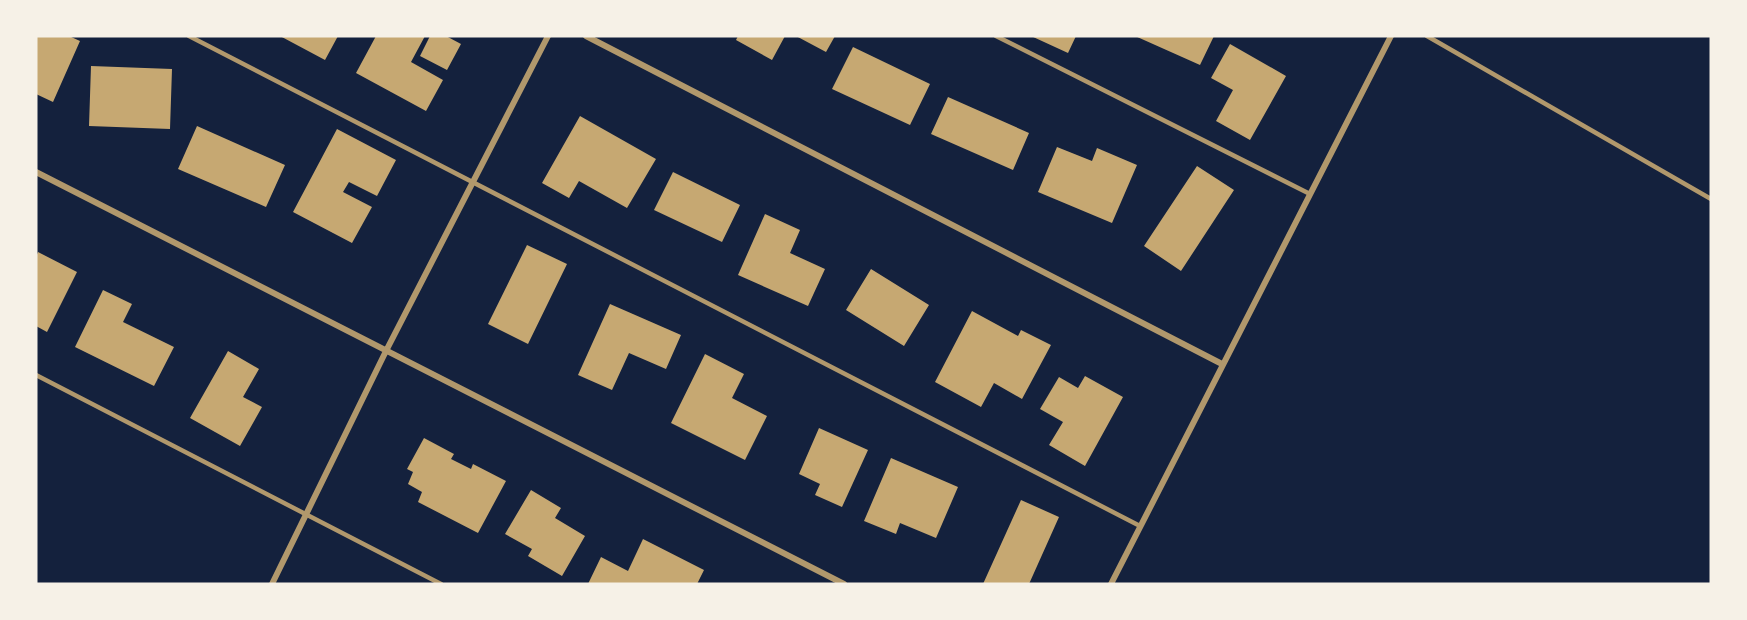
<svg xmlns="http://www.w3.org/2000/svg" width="1747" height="620" font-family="'Varela Round',sans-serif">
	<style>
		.building { fill: #c6a872 }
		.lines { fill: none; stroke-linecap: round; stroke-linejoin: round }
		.service { stroke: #b1986c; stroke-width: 4.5 }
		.minor { stroke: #b1986c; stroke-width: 6 }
	</style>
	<rect width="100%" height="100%" fill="#14213d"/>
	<path class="building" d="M36 36H69L80 41 53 102 36 94Z
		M280 36H338L325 60Z
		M376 36H425L411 62 443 80 426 111 356 73Z
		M430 36H446L461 44 447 70 420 56Z
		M738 36H785L772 60 736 40Z
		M796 36H835L826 52Z
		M1031 36H1076L1068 53Z
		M1135 36H1214L1200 65Z
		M1230 44 1286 76 1250 140 1216 121 1233 90 1211 78Z
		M853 47 930 84 910 125 832 89Z
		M91 66 172 69 170 129 89 126Z
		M948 97 1029 133 1013 170 931 134Z
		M580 116 656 159 627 208 579 181 569 198 542 183Z
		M197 126 285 165 266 207 178 169Z
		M337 129 396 160 377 196 349 182 343 192 372 207 352 243 293 212Z
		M1057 147 1092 161 1097 148 1137 165 1112 223 1038 192Z
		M1197 166 1234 190 1181 271 1144 246Z
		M673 172 740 205 722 242 654 210Z
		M765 214 800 230 790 253 825 269 808 306 738 275Z
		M527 245 567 264 528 344 488 324Z
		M38 252 77 272 47 332 36 326V257Z
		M871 269 929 305 904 346 846 310Z
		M103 290 132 304 123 322 174 347 154 386 75 347Z
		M610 304 681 335 666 369 629 353 612 390 578 375Z
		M972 311 1018 336 1021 330 1051 345 1022 399 994 383 981 407 935 382Z
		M228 351 259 369 243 397 262 407 240 446 190 418Z
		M705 354 744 374 732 398 767 416 745 460 671 423Z
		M1085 376 1123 397 1085 466 1049 445 1063 422 1040 409 1059 377 1078 388Z
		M819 428 868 450 842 507 815 495 820 484 799 474Z
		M424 438 454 454 451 459 471 469 473 464 506 481 478 533 418 502 422 492 408 484 413 472 407 469Z
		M891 458 958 487 936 538 900 523 896 534 864 521Z
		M531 490 561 508 555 518 585 536 562 576 528 556 532 549 505 534Z
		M1021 500 1059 517 1029 584H983Z
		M643 539 704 570 697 584H588L601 557 628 571Z"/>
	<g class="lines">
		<path class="service" d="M189 36 1140 526
			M996 36 1310 194
			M1427 36 1711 199
			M36 375 441 584"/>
		<path class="minor" d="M586 36 1222 364
			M36 172 844 584
			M272 584 386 351 548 36
			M1111 584 1391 36"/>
	</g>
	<rect width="1747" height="620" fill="none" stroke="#f6f1e7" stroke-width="75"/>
</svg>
